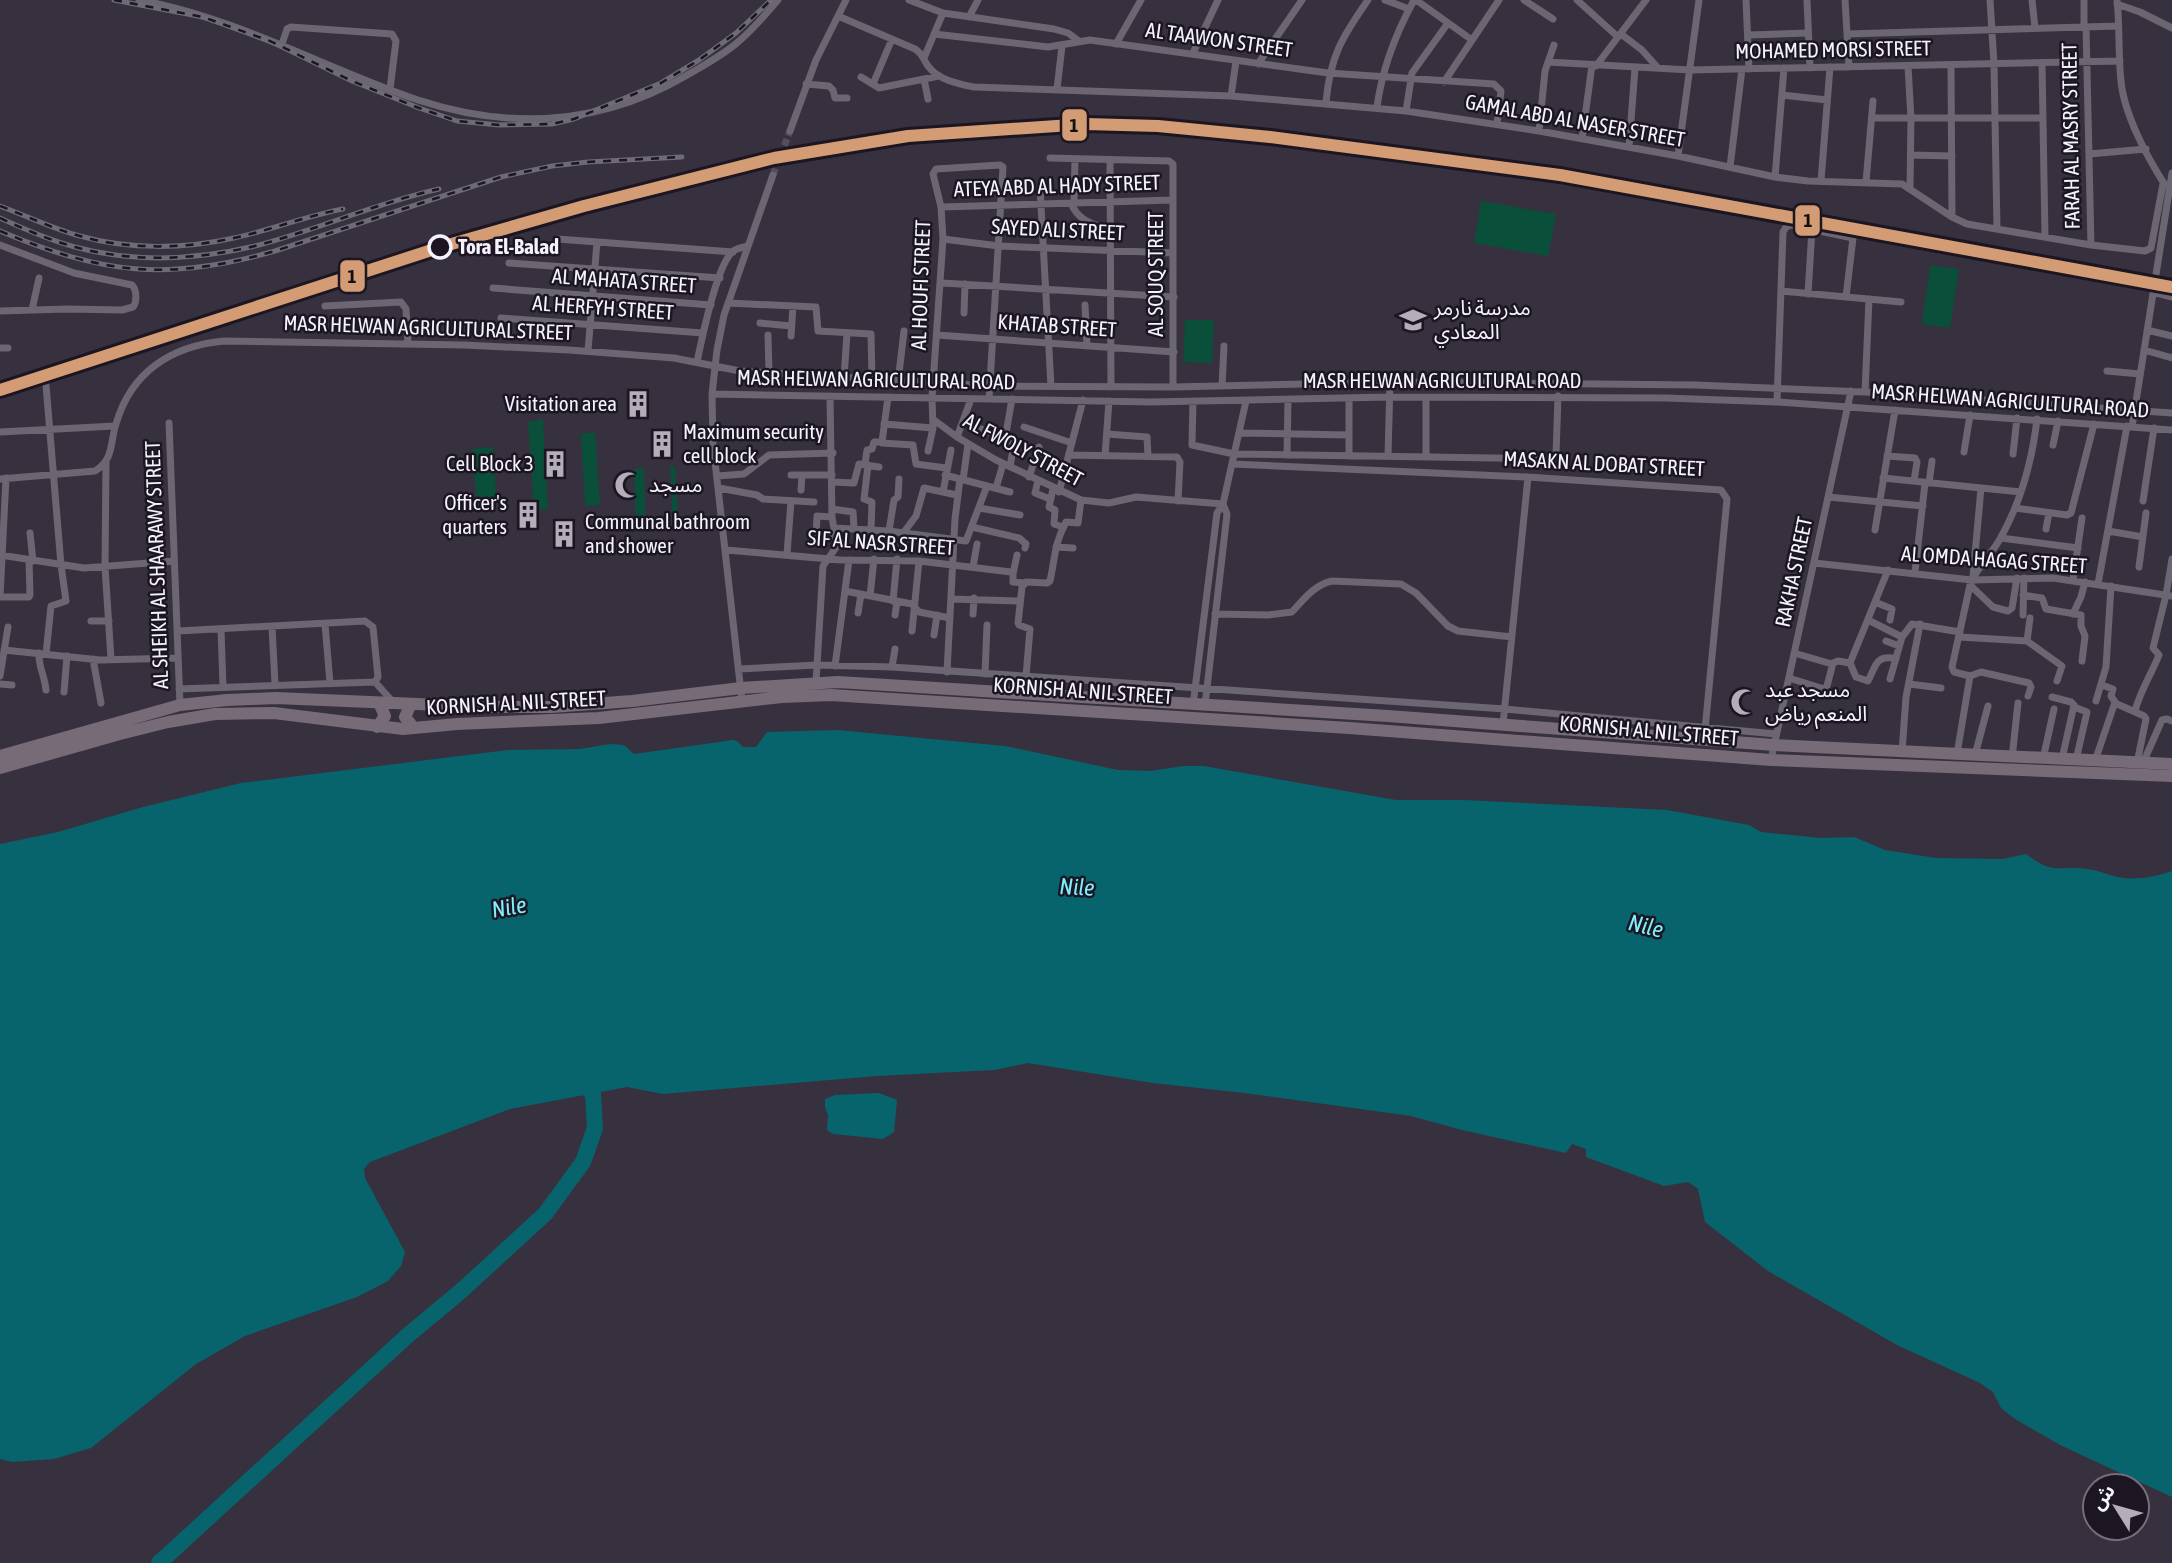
<svg xmlns="http://www.w3.org/2000/svg" width="2172" height="1563" font-family="'Asap Condensed','Noto Sans Arabic',sans-serif">
	<style>
		.green { fill: #0a4f3a }
		.water { fill: #07646c }
		.lines { fill: none; stroke-linecap: round; stroke-linejoin: round }
		.river { stroke: #07646c; stroke-width: 16 }
		.minor-tunnel { stroke: #544d5c; stroke-width: 7; stroke-dasharray: 7 3.5; stroke-linecap: butt }
		.minor { stroke: #6b6671; stroke-width: 7 }
		.trunk { stroke: #776b77; stroke-width: 12 }
		.rail-casing { stroke: #6f6b76; stroke-width: 5 }
		.rail { stroke: #1b1622; stroke-width: 2.5; stroke-dasharray: 8; stroke-linecap: butt }
		.metro-1-casing { stroke: #1b1622; stroke-width: 18 }
		.metro-1 { stroke: #d39c74; stroke-width: 12 }
		.stop-dot { fill: #1b1622; stroke: #f6f2fd; stroke-width: 3.5 }
		.labels { text-anchor: middle; stroke-width: 5; stroke-linejoin: round; paint-order: stroke }
		.street-label { font-size: 21px; fill: #f6f2fd; stroke: #1b1622 }
		.stop-label { font-size: 21px; font-weight: bold; fill: #f6f2fd; stroke: #1b1622; text-anchor: start }
		.poi-label { font-size: 21px; fill: #f6f2fd; stroke: #1b1622; text-anchor: start }
		.water-label { font-size: 23px; font-style: italic; fill: #7eeffb; stroke: #1b1622 }
		.line-badge { stroke: #1b1622; stroke-width: 2.5 }
		.pale-badge-label { font-size: 19px; text-anchor: middle; font-weight: bold; fill: #111 }
	</style>
	<rect width="100%" height="100%" fill="#37303f"/>
	<path class="green" d="M1481 201 1556 214 1548 256 1474 243Z
		M1930 265 1959 269 1950 328 1922 324Z
		M1185 320H1214L1212 363 1183 362Z
		M543 419 548 509 534 510 528 422Z
		M595 432 600 505 585 506 581 434Z
		M493 447 497 504 477 505 472 449Z
		M670 466H675L679 530H673Z
		M644 468 646 531 636 532 634 469Z"/>
	<path class="water" d="M837 730 1005 746 1118 770 1150 771 1184 766H1204L1396 800H1464L1667 810 1749 825 1761 832 1821 838 1854 837 1885 850 1936 858 2003 859 2026 854C2055 876 2056 865 2087 869 2100 870 2111 877 2124 878 2140 880 2157 876 2172 871V1497L2062 1446 2015 1419 2001 1408 1993 1392 1980 1383 1897 1345 1768 1271 1705 1222 1698 1189 1688 1182 1664 1186 1586 1157V1149L1572 1144 1566 1153 1462 1130 1411 1116 1244 1093 1153 1083 1028 1063 994 1070 877 1076 663 1094 627 1087 510 1109 370 1162 364 1169 365 1178 405 1252 401 1266 388 1281 357 1297 245 1336 196 1364 91 1448 54 1459 12 1462 0 1459V844L58 832 143 807 241 783 508 750 580 749 610 744 624 745 634 754 733 740 737 741 743 747H756L767 732Z
		M879 1093 897 1100 894 1132 883 1139 833 1134 827 1130 828 1115 825 1107V1099L835 1095Z"/>
	<g class="lines">
		<path class="river" d="M159 1563 407 1336 461 1291 545 1214 583 1162 595 1128 593 1094 580 1081"/>
		<path class="minor-tunnel" d="M773 175 790 131"/>
		<path class="minor" d="M139 0C238 18 324 68 418 100 513 131 603 125 689 74 706 64 723 55 738 42 753 30 765 15 778 0
			M909 0 943 13 1054 29 1068 33 1079 41
			M1385 0 1409 9
			M1416 0 1472 40
			M1524 0 1553 19
			M1577 0 1618 37
			M1746 0 1749 69
			M1807 0 1810 68
			M1845 0 1849 67
			M1990 0 1994 64 1997 229
			M2032 0 2035 28
			M2084 0V27
			M2117 0C2120 27 2118 54 2121 81 2124 114 2147 157 2165 185
			M2117 4 2140 12 2172 28
			M838 16 915 49C923 54 923 59 928 66 938 80 959 84 974 87L1231 96 1406 111 1539 131 1678 156 1775 177 1808 181 1902 184 1952 217 1967 224 2091 245 2145 251 2151 248 2163 184
			M969 17 978 0
			M2086 27 2091 245
			M934 34 1048 47 1090 40 1328 73 1494 84 1501 91 1497 124
			M1621 34 1642 50 1658 68
			M1847 34 2118 26
			M1748 35 1808 33
			M282 44 287 29 291 27 392 34 396 41 390 89
			M1116 44 1141 0
			M1193 53 1218 0
			M924 58 943 13
			M1548 62 1690 70 2120 61
			M2042 63 2045 237
			M1258 64 1302 0
			M1951 65 1952 217
			M1596 66 1646 0
			M1908 66 1911 119 1910 187
			M861 77 879 88 939 76
			M924 79 928 99
			M1444 82 1499 0
			M806 84 829 86 833 90 835 98H847
			M873 84 892 39
			M1057 89 1062 46
			M1782 95 1827 100
			M1231 96 1236 61
			M1326 102C1330 57 1342 37 1368 0
			M1377 107C1382 69 1396 33 1414 0
			M1406 111 1412 73 1448 23
			M1872 118H2043
			M790 131 816 60 846 0
			M1539 131 1545 71 1554 45
			M1582 139 1592 65
			M1629 147 1635 68
			M2089 154 2146 149
			M1911 155 1952 156
			M1678 156 1699 0
			M1050 158 1169 161 1173 164V387
			M1110 160 1111 387
			M1730 167 1742 69
			M1775 177 1784 68
			M1821 181 1830 67
			M1866 182 1873 101
			M1040 188 1051 386
			M1071 203C1078 221 1093 224 1110 230
			M1074 203 1075 159
			M941 207 1173 200
			M557 239 733 252
			M943 239 999 246 1172 253
			M0 245 74 273 132 285C137 290 137 302 133 307L122 310 67 309 0 311
			M509 263 720 278
			M942 283 1174 297
			M493 288 711 305
			M1781 291 1901 302
			M2153 292 2172 297
			M1808 294 1812 229
			M728 303 816 307 818 331 871 334 872 380
			M1085 305 1087 346
			M325 306 401 302 406 309 408 344
			M32 310 39 278
			M964 313 965 284
			M501 318 703 333
			M760 323 791 326
			M2147 330 2172 336
			M768 335 769 373
			M937 335 1174 352
			M791 336 793 306
			M0 348H8
			M2144 350 2172 358
			M588 351 597 242
			M697 362C702 338 716 268 732 252 737 248 742 247 748 246
			M2107 371 2140 374
			M844 378 847 333
			M898 382 904 331
			M1222 386 1224 346
			M1865 392 1869 299
			M712 394 1151 402 1389 397 1666 398 1777 402 2172 430
			M1426 397V457
			M1349 398V456
			M1193 401 1192 445 1234 454 1551 459 1556 455 1558 396
			M1777 402 1783 232 1786 227 1791 225 1853 238 1846 297
			M934 420 957 437 996 460 1081 500 1109 503 1136 497 1223 504
			M169 423 180 705
			M884 424 933 428
			M1024 427 1072 443
			M2132 427 2172 173
			M981 429 1014 443 1010 467
			M0 432 115 426
			M1239 433 1349 435
			M1107 434 1147 437 1148 456
			M957 437 971 399
			M1005 439 1012 399
			M882 443 913 445 916 464 946 468
			M2053 445 2058 421
			M928 451 933 428 932 398 943 239 941 207 933 174 936 169 1000 165 1003 167 989 399
			M1964 452 1970 415
			M2013 454 2017 418
			M1069 455 1177 457 1180 462 1178 501
			M1287 455 1288 400
			M1105 456 1109 401
			M1388 456 1390 382
			M1887 456 1915 458 1917 462 1914 481
			M106 463 105 567 111 659
			M865 464 867 450 872 449 874 442H882L888 397
			M1232 464 1528 477 1721 490 1727 499 1705 730
			M868 465 864 499 872 502 871 530
			M791 475H832
			M945 475 1010 492
			M717 476 744 474 769 455 833 453
			M1029 477 1039 447
			M1883 478 2021 492
			M0 479 95 471C114 460 110 442 116 424 131 372 171 346 224 341L464 345 569 350 674 358 740 371 990 386 1173 387 1390 382 1696 385 1865 392 2172 413
			M963 480 968 444
			M1038 481 1035 493 1050 499
			M832 482 854 483 859 464 879 467
			M1929 483 1932 461
			M719 488 757 495 763 499 814 502
			M996 488 1003 464
			M1053 489 1049 507 1055 510 1054 524 1063 527
			M801 490 802 475
			M943 492 951 450
			M1059 492 1083 400
			M1828 497 1923 506
			M2143 501 2154 428
			M979 508 1020 515
			M2015 508 2067 515 2071 513 2094 424
			M832 509 853 512 854 528
			M832 517 817 516 816 536 836 539
			M972 527 1019 538 1026 544 1025 548
			M834 528 889 531 966 541 987 486
			M2046 529 2049 513
			M1875 530 1895 410
			M889 531 894 500 898 497 899 479
			M2108 531 2143 537
			M904 532 916 516 924 488 957 495
			M30 533 33 561
			M2001 538 2078 548
			M1056 547 1073 548
			M726 550 841 560 919 561 1011 572 1013 574V582L1025 583
			M787 554 791 501
			M0 555 84 568 174 561
			M1814 563 1972 580 2053 578 2172 596
			M973 567 977 544
			M2139 567 2146 513
			M1915 572 1925 483
			M1013 574 1017 555
			M1973 577 1981 488
			M2073 580 2082 518
			M2098 584 2127 426
			M1970 585 1993 607 2008 611 2012 608 2017 578
			M845 591 912 604 919 612 950 618
			M2023 595 2042 598 2046 609 2081 615V626L2085 636 2082 661
			M870 596 874 559
			M0 597 6 478
			M0 597H29L30 595 29 560
			M951 599 1020 601
			M893 601 897 559
			M1875 602 1892 609 1890 620
			M858 613 861 594
			M973 614 974 598
			M1215 614 1268 615 1292 612C1304 599 1314 585 1332 581L1401 584 1416 593 1448 626 1458 631 1512 637
			M2073 614 2081 597 2085 582
			M895 615 897 602
			M2023 615 2024 578
			M1868 620 1902 637
			M91 621H109
			M325 624 330 683
			M272 627 275 684
			M221 629 223 687
			M178 631 365 621 373 627 378 677 375 682 179 689
			M912 631 919 561
			M934 635 937 615
			M1959 637 2027 641 2062 666 2057 681
			M1886 641 1899 646
			M2027 641 2030 618
			M4 650 100 660 178 658
			M39 653C38 666 45 677 46 690
			M1794 653 1832 664
			M46 654 51 606 66 601 61 565 46 385
			M93 659 101 703
			M1850 663 1856 677 1868 681C1875 669 1875 653 1896 659
			M835 666 849 560
			M892 667 895 649
			M739 669 817 665 892 667 1505 709 1776 734
			M947 672 955 519 960 479
			M985 674 987 625
			M0 676 8 627
			M1026 676 1030 629 1019 625 1018 623 1022 587 1026 582 1047 583 1050 581C1055 559 1054 544 1066 522L1078 523 1081 500
			M1970 676 1981 672 2029 683 2031 687 2028 696
			M1789 678 1824 689 1827 686 1833 663 1838 661 1850 663 1888 570
			M1890 679 1902 637 1912 624 1960 632
			M375 682 393 702
			M816 682 823 566 837 546 832 517 830 396
			M0 684 12 685
			M1909 684 1941 688
			M64 692 67 656
			M2052 697 2071 702 2074 705 2062 759
			M742 701 713 444 712 394 717 350 724 315 773 175
			M2096 701 2106 667 2111 586
			M2115 703 2144 716 2146 719 2137 763
			M1193 705 1217 513 1223 504 1246 401
			M1205 705 1227 514 1223 504
			M2074 707 2087 712 2076 760
			M2135 711C2140 691 2151 675 2159 655L2153 648 2166 595 2172 559
			M1503 724 1528 477
			M1902 752 1906 697 1920 624
			M1957 754 1970 676 1954 672 1952 667 1970 585C1976 568 1991 555 2000 539 2021 502 2032 462 2037 419
			M1975 755 1988 706
			M2012 758 2018 703
			M2043 759 2054 709
			M1771 760 1851 391
			M2095 761 2115 702 2111 696 2113 689 2102 685
			M2143 763 2162 720 2167 719 2172 721"/>
		<path class="trunk" d="M411 704 405 717 414 728
			M377 727 385 716 379 703
			M0 756 180 705 227 700 276 698 488 707H551L632 701 741 688 838 682 1388 716 1774 745 2172 764
			M0 768 120 734 168 722 215 714 274 713 403 729 457 724 599 718 782 697 831 695 1349 728 1771 760 2172 776"/>
		<defs>
			<path id="rail" d="M114 0 203 17 270 41 352 81 419 108 457 121 499 125 552 124 574 119 661 83 699 60 736 33 771 0
				M0 206C27 216 53 229 80 236 129 250 185 249 234 238 271 230 306 216 343 209
				M0 218C24 229 49 240 75 247 134 263 196 260 255 246 317 230 376 203 439 189
				M0 231C102 274 167 282 275 251L501 177 552 166 588 162 682 157"/>
		</defs>
		<use href="#rail" class="rail-casing"/>
		<use href="#rail" class="rail"/>
		<defs>
			<path id="metro-1" d="M0 390 441 247 584 206 774 158 908 136 1086 124 1158 126 1270 137 1560 175 2172 287"/>
		</defs>
		<use href="#metro-1" class="metro-1-casing"/>
		<use href="#metro-1" class="metro-1"/>
	</g>
	<defs>
		<symbol id="school-bare" viewBox="-9 -9 18 18"><path d="M0-5L7-2L0 1L-7-2ZM-4 1L0 2.5L4 1V4Q0 6-4 4Z" fill="#b3aeba" stroke="#1b1622" stroke-width="2.5" paint-order="stroke"/></symbol>
		<symbol id="building-bare" viewBox="-9 -9 18 18"><path d="M-4-6H4V6H1V3H-1V6H-4ZM-2.5-4.3h1.7v1.8h-1.7ZM.8-4.3h1.7v1.8H.8ZM-2.5-1h1.7V.8h-1.7ZM.8-1h1.7V.8H.8Z" fill="#b3aeba" stroke="#1b1622" stroke-width="2.5" paint-order="stroke"/></symbol>
		<symbol id="mosque-bare" viewBox="-9 -9 18 18"><path d="M3.5-4.9A6 6 0 1 0 3.5 4.9A5 5 0 1 1 3.5-4.9Z" fill="#b3aeba" stroke="#1b1622" stroke-width="2.5" paint-order="stroke"/></symbol>
	</defs>
	<g fill-rule="evenodd">
		<use href="#school-bare" x="1394" y="301" width="38" height="38"/>
		<use href="#building-bare" x="619" y="385" width="38" height="38"/>
		<use href="#building-bare" x="643" y="425" width="38" height="38"/>
		<use href="#building-bare" x="536" y="445" width="38" height="38"/>
		<use href="#mosque-bare" x="609" y="466" width="38" height="38"/>
		<use href="#building-bare" x="509" y="496" width="38" height="38"/>
		<use href="#building-bare" x="545" y="515" width="38" height="38"/>
		<use href="#mosque-bare" x="1725" y="683" width="38" height="38"/>
	</g>
	<circle class="stop-dot" cx="440" cy="247" r="11"/>
	<g class="labels">
		<g class="street-label">
			<text transform="translate(1219 40) rotate(8)" y="7">AL TAAWON STREET</text>
			<text transform="translate(1833 50) rotate(-1)" y="7">MOHAMED MORSI STREET</text>
			<text transform="translate(1575 121) rotate(10)" y="7">GAMAL ABD AL NASER STREET</text>
			<text transform="translate(2071 136) rotate(-91)" y="7">FARAH AL MASRY STREET</text>
			<text transform="translate(1057 186) rotate(-2)" y="7">ATEYA ABD AL HADY STREET</text>
			<text transform="translate(1058 230) rotate(3)" y="7">SAYED ALI STREET</text>
			<text transform="translate(1156 274) rotate(-90)" y="7">AL SOUQ STREET</text>
			<text transform="translate(624 281) rotate(4)" y="7">AL MAHATA STREET</text>
			<text transform="translate(921 285) rotate(-88)" y="7">AL HOUFI STREET</text>
			<text transform="translate(603 308) rotate(4)" y="7">AL HERFYH STREET</text>
			<text transform="translate(1057 326) rotate(4)" y="7">KHATAB STREET</text>
			<text transform="translate(428 328) rotate(2)" y="7">MASR HELWAN AGRICULTURAL STREET</text>
			<text transform="translate(876 380) rotate(1)" y="7">MASR HELWAN AGRICULTURAL ROAD</text>
			<text x="1442" y="388">MASR HELWAN AGRICULTURAL ROAD</text>
			<text transform="translate(2010 401) rotate(4)" y="7">MASR HELWAN AGRICULTURAL ROAD</text>
			<text transform="translate(1023 450) rotate(28)" y="7">AL FWOLY STREET</text>
			<text transform="translate(1604 464) rotate(3)" y="7">MASAKN AL DOBAT STREET</text>
			<text transform="translate(881 543) rotate(4)" y="7">SIF AL NASR STREET</text>
			<text transform="translate(1994 560) rotate(4)" y="7">AL OMDA HAGAG STREET</text>
			<text transform="translate(157 565) rotate(-92)" y="7">AL SHEIKH AL SHAARAWY STREET</text>
			<text transform="translate(1794 572) rotate(-78)" y="7">RAKHA STREET</text>
			<text transform="translate(1083 691) rotate(4)" y="7">KORNISH AL NIL STREET</text>
			<text transform="translate(516 703) rotate(-3)" y="7">KORNISH AL NIL STREET</text>
			<text transform="translate(1649 731) rotate(5)" y="7">KORNISH AL NIL STREET</text>
		</g>
		<g class="stop-label">
			<text x="458" y="254">Tora El-Balad</text>
		</g>
		<g class="poi-label">
			<text x="1434" y="315">مدرسة نارمر<tspan x="1434" dy="24">المعادي</tspan></text>
			<text x="617" y="411" text-anchor="end">Visitation area</text>
			<text x="683" y="439">Maximum security<tspan x="683" dy="24">cell block</tspan></text>
			<text x="534" y="471" text-anchor="end">Cell Block 3</text>
			<text x="649" y="492">مسجد</text>
			<text x="507" y="510" text-anchor="end">Officer's<tspan x="507" dy="24">quarters</tspan></text>
			<text x="585" y="529">Communal bathroom<tspan x="585" dy="24">and shower</tspan></text>
			<text x="1765" y="697">مسجد عبد<tspan x="1765" dy="24">المنعم رياض</tspan></text>
		</g>
		<g class="water-label">
			<text transform="translate(1077 887) rotate(3)" y="8">Nile</text>
			<text transform="translate(509 907) rotate(-9)" y="8">Nile</text>
			<text transform="translate(1646 926) rotate(14)" y="8">Nile</text>
		</g>
	</g>
	<g class="line-badge">
		<rect x="1061" y="108" width="27" height="34" rx="7" fill="#d39c74"/>
		<rect x="1794" y="204" width="27" height="33" rx="7" fill="#d39c74"/>
		<rect x="339" y="259" width="27" height="34" rx="7" fill="#d39c74"/>
	</g>
	<g class="pale-badge-label">
		<text x="1074" y="132">1</text>
		<text x="1808" y="227">1</text>
		<text x="352" y="283">1</text>
	</g>
	<g transform="translate(2116 1507) rotate(307)"><circle r="33" fill="#1b1622" stroke="#736e7a" stroke-width="2"/>
	<path d="M0-5L12 26L0 18L-12 26Z" fill="#b3aeba"/>
	<text y="-10" font-size="19" font-weight="bold" text-anchor="middle" fill="#f6f2fd">ش</text>
	</g>
</svg>
